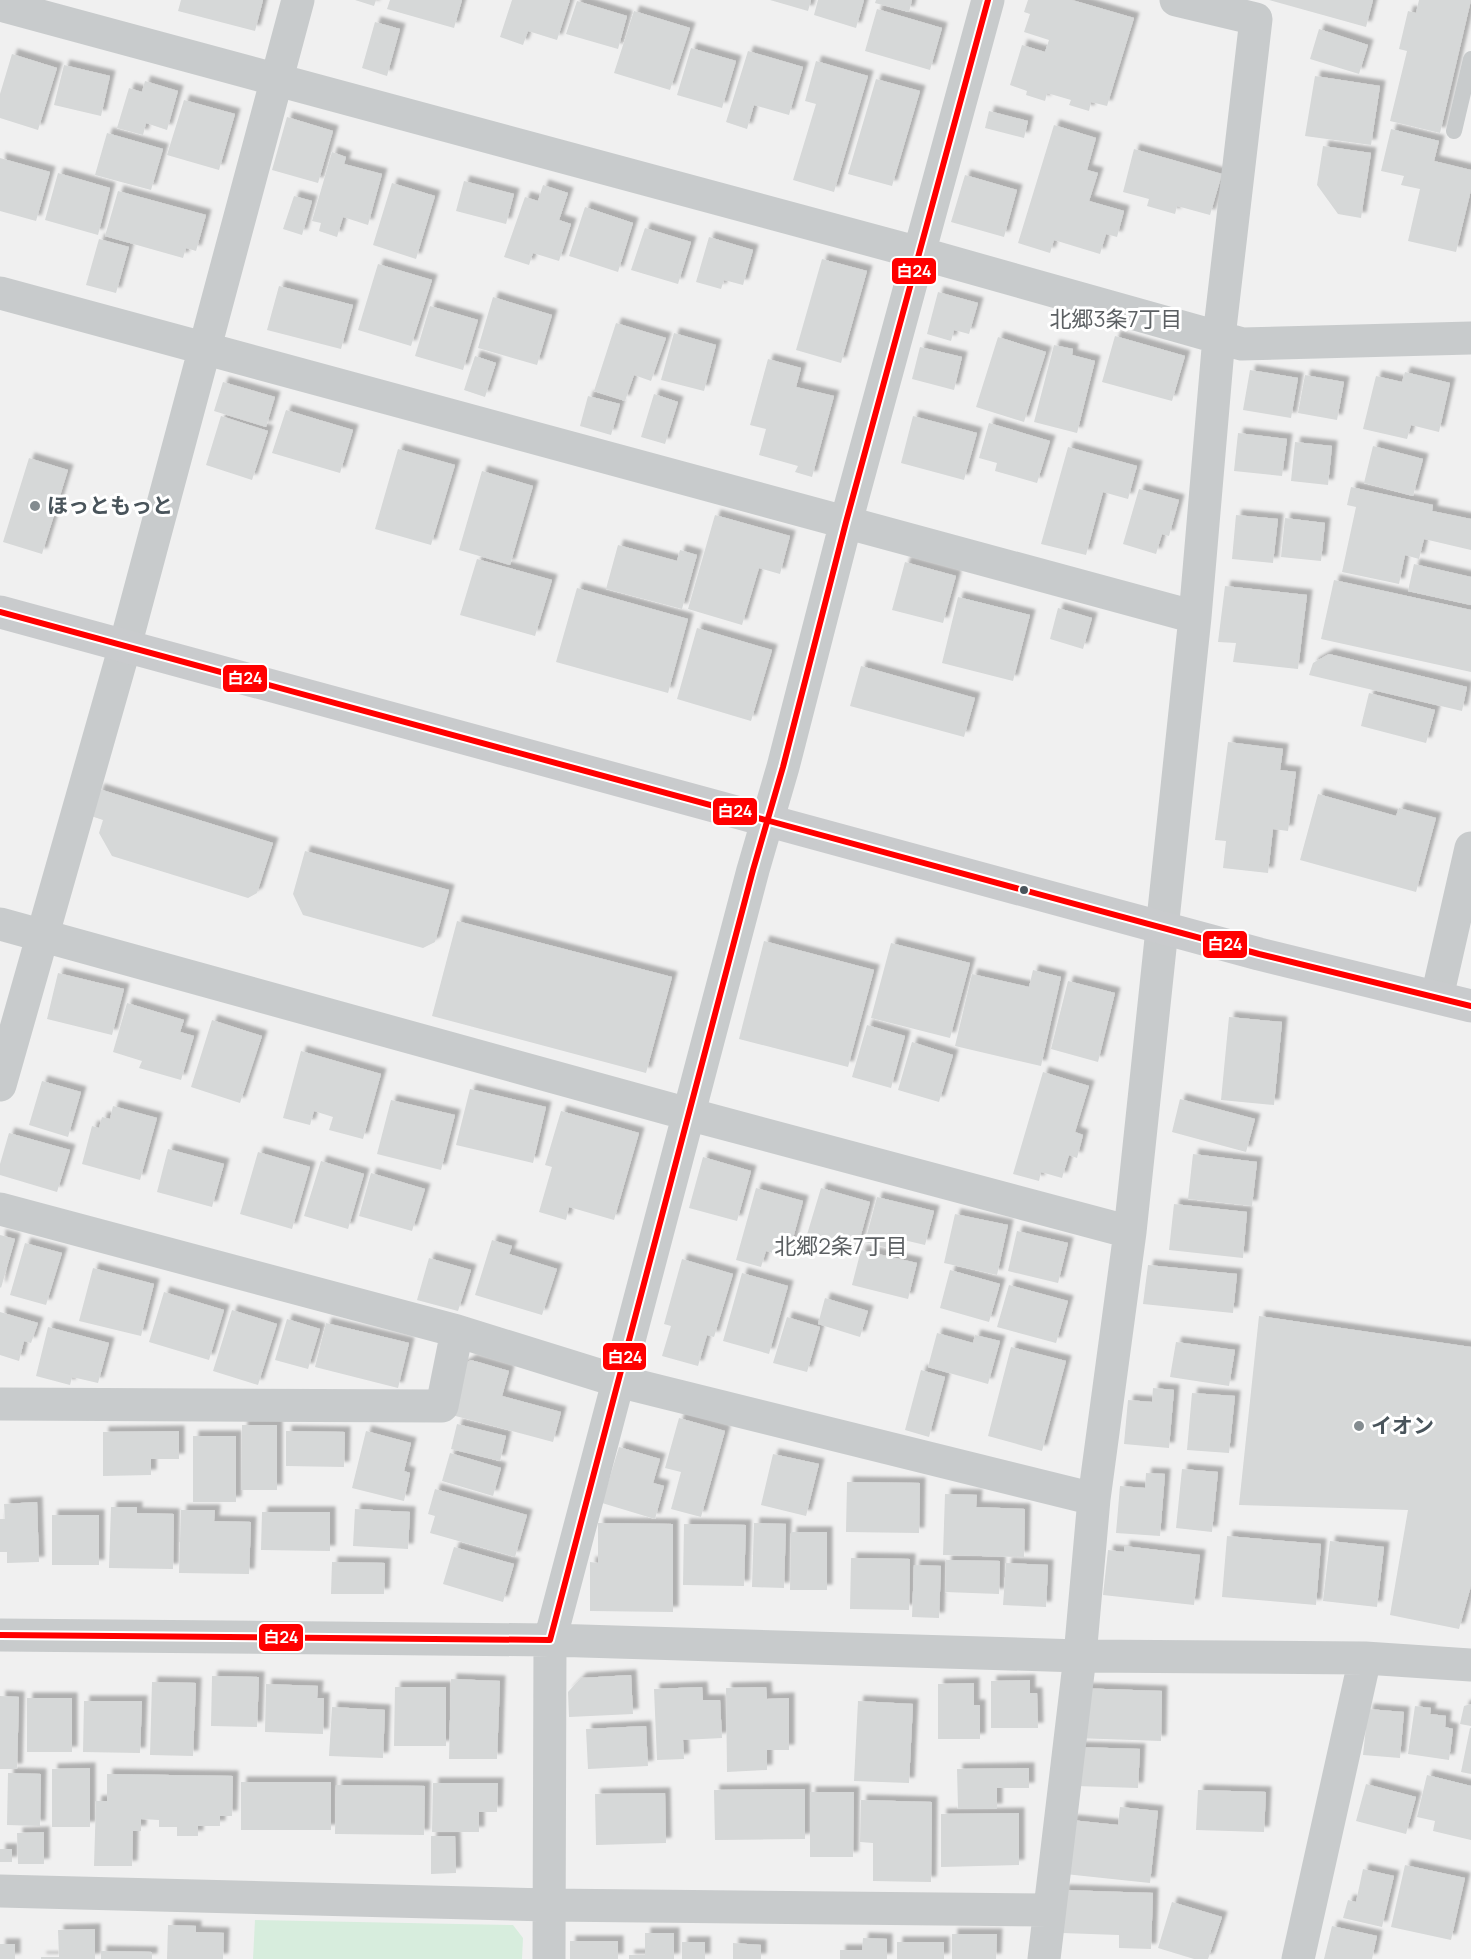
<svg xmlns="http://www.w3.org/2000/svg" width="1471" height="1959" font-family="Manrope,'Noto Sans JP',sans-serif">
	<style>
		.green { fill: #d7eddd }
		.building { fill: #d6d8d8; filter: url(#shadow) }
		.lines { fill: none; stroke-linecap: round; stroke-linejoin: round }
		.service { stroke: #c8cbcc; stroke-width: 16 }
		.minor { stroke: #c8cbcc; stroke-width: 33 }
		.secondary { stroke: #c9cbcd; stroke-width: 33 }
		.bus-1-casing { stroke: #fff; stroke-width: 10 }
		.bus-1 { stroke: #f00; stroke-width: 6 }
		.poi-dot { fill: #838b8f; stroke: #fff; stroke-width: 2 }
		.bus-dot { fill: #49545b; stroke: #fff; stroke-width: 2 }
		.labels { text-anchor: middle; stroke-width: 6; stroke-linejoin: round; paint-order: stroke }
		.poi-label { font-size: 21px; font-weight: bold; fill: #49545b; stroke: #fff; text-anchor: start }
		.neighbourhood-label { font-size: 22px; fill: #5c6063; stroke: #fff }
		.line-badge { stroke: #fff; stroke-width: 2 }
		.badge-label { font-size: 16px; text-anchor: middle; font-weight: bold; fill: #fff }
	</style>
	<defs>
		<filter id="shadow"><feDropShadow dx="5.5" dy="-5.5" stdDeviation="1.5" flood-color="#0004"/></filter>
	</defs>
	<rect width="100%" height="100%" fill="#f0f0f0"/>
	<path class="green" d="M255 1920 513 1925 523 1938 522 1959H253Z"/>
	<path class="building" d="M181 0H263L255 31 178 11Z
		M355 0H376L374 6Z
		M390 0H462L454 28 387 9Z
		M512 0H570L557 40 528 31 523 45 500 37Z
		M770 0H811L808 11Z
		M818 0H864L856 28 814 15Z
		M876 0H912L909 12 875 3Z
		M1028 0H1072L1134 18 1107 106 1091 102 1089 111 1069 105 1071 100 1047 93 1045 101 1026 95 1027 91 1010 85 1022 45 1045 52 1049 40 1024 32 1030 14 1024 12Z
		M1269 0H1373L1366 27Z
		M1419 0H1471L1440 133 1390 121 1407 51 1399 49 1408 11 1416 13Z
		M577 1 627 16 618 49 566 34Z
		M877 9 942 28 930 70 865 51Z
		M634 11 690 28 670 90 614 73Z
		M375 22 400 29 387 76 362 68Z
		M1319 29 1368 45 1359 74 1310 59Z
		M691 48 736 61 722 108 677 95Z
		M748 51 803 67 789 115 754 105 747 129 726 122Z
		M12 54 57 68 38 130 0 118V94Z
		M816 61 868 76 834 192 793 180 816 104 805 101Z
		M64 65 110 76 101 116 54 105Z
		M1315 76 1380 86 1371 145 1305 136Z
		M876 79 920 91 892 186 848 174Z
		M145 81 178 91 167 130 146 123 143 135 117 128 129 88 142 92Z
		M184 100 235 114 219 170 167 155Z
		M989 111 1028 121 1024 138 985 128Z
		M287 117 333 131 318 183 272 170Z
		M1054 125 1096 138 1087 170 1098 173 1089 201 1124 211 1117 237 1106 234 1100 254 1054 240 1050 253 1018 243Z
		M1391 129 1439 141 1434 161 1471 170V190L1456 252 1408 241 1420 189 1401 185 1404 176 1381 171Z
		M107 133 163 149 151 190 95 175Z
		M1323 146 1371 153 1361 218 1338 214 1317 185Z
		M1134 149 1222 174 1210 215 1177 206 1175 214 1147 206 1149 199 1123 192Z
		M332 152 346 157 344 164 382 174 368 225 343 217 337 237 319 231 321 223 312 221Z
		M0 158 50 172 36 221 0 211Z
		M58 173 110 188 98 235 45 220Z
		M965 175 1017 190 1004 237 951 222Z
		M464 181 514 194 506 224 456 211Z
		M392 183 435 196 416 259 373 245Z
		M543 185 568 193 559 220 571 224 559 261 533 253 529 265 504 257 525 197 538 201Z
		M118 191 206 215 196 251 186 248 183 258 105 236Z
		M294 196 312 201 302 235 283 229Z
		M585 207 633 223 618 272 569 256Z
		M645 228 691 242 678 284 631 270Z
		M709 237 753 250 743 285 724 280 721 289 696 282Z
		M99 239 129 247 116 293 86 285Z
		M822 259 867 271 841 363 796 350Z
		M378 264 432 280 411 346 358 330Z
		M279 286 353 305 341 349 267 330Z
		M938 292 978 303 969 334 954 330 951 341 927 334Z
		M493 297 552 315 537 365 478 348Z
		M430 306 478 320 463 370 415 356Z
		M616 323 666 338 651 381 634 375 625 401 594 391Z
		M674 333 716 345 704 391 661 380Z
		M1115 336 1185 356 1172 401 1102 382Z
		M998 337 1046 352 1024 422 976 407Z
		M1054 345 1073 349 1072 355 1095 361 1077 433 1034 422Z
		M920 347 962 357 954 390 912 379Z
		M475 356 496 363 485 397 464 390Z
		M768 359 801 368 796 387 834 396 812 477 795 472 798 466 759 455 766 429 750 425Z
		M1250 370 1298 378 1291 418 1243 410Z
		M1405 372 1450 383 1439 432 1411 425 1407 439 1363 429 1376 376 1402 382Z
		M1305 375 1344 382 1337 420 1298 413Z
		M223 382 275 397 266 427 214 411Z
		M654 394 678 402 665 444 641 437Z
		M588 396 620 404 611 435 580 426Z
		M286 410 353 430 340 473 272 453Z
		M221 416 268 431 252 480 206 465Z
		M913 416 977 433 964 480 901 463Z
		M989 423 1050 441 1037 483 995 471 997 463 979 458Z
		M1238 433 1287 439 1282 476 1234 471Z
		M1295 442 1332 446 1328 485 1291 481Z
		M1373 446 1423 459 1413 496 1364 483Z
		M1068 447 1137 466 1128 499 1103 492 1086 555 1041 544Z
		M398 449 455 465 431 545 375 529Z
		M29 458 68 470 42 554 3 542Z
		M482 471 533 486 510 565 459 550Z
		M1351 487 1433 505 1432 511 1471 519V550L1424 539 1419 559 1405 555 1399 584 1342 572 1356 507 1347 505Z
		M1139 489 1179 500 1169 536 1162 534 1156 554 1123 544Z
		M715 515 790 536 780 574 759 568 742 625 688 609Z
		M1236 515 1278 519 1273 563 1232 559Z
		M1285 518 1325 523 1321 561 1281 557Z
		M618 545 677 561 680 550 697 555 682 609 606 589Z
		M477 559 552 580 535 636 460 615Z
		M905 562 956 576 943 623 892 610Z
		M1414 564 1471 577V605L1408 591Z
		M1334 580 1471 610V672L1321 639Z
		M1225 586 1307 595 1298 669 1233 662 1236 643 1218 642Z
		M577 588 688 619 668 693 556 662Z
		M958 597 1030 615 1013 681 942 663Z
		M1058 608 1092 618 1083 649 1050 639Z
		M697 628 772 650 751 721 677 699Z
		M1329 654 1467 687 1462 711 1309 675 1313 663Z
		M861 666 975 698 964 737 850 706Z
		M1369 693 1435 710 1426 743 1361 726Z
		M1228 742 1283 749 1280 770 1296 772 1288 831 1273 829 1268 873 1223 868 1226 841 1215 840Z
		M99 789 273 843 257 893 248 898 112 856 99 833 103 820 91 816Z
		M1318 794 1396 816 1399 808 1436 818 1416 892 1300 860Z
		M305 851 449 890 435 942 423 948 303 915 293 894Z
		M457 921 672 977 646 1073 432 1016Z
		M764 941 874 970 848 1067 739 1039Z
		M891 943 970 963 950 1038 871 1018Z
		M1033 970 1061 977 1041 1066 955 1046 972 974 1029 987Z
		M58 973 124 989 112 1035 47 1019Z
		M1068 981 1115 993 1098 1062 1051 1049Z
		M127 1003 184 1020 180 1032 194 1036 181 1080 139 1068 142 1061 113 1052Z
		M1229 1017 1282 1022 1274 1105 1221 1100Z
		M212 1020 262 1036 240 1103 191 1087Z
		M867 1025 905 1036 891 1088 852 1077Z
		M912 1042 953 1055 939 1102 898 1090Z
		M301 1051 381 1074 363 1139 329 1130 333 1117 314 1111 310 1125 283 1118Z
		M1043 1072 1089 1086 1075 1132 1083 1135 1077 1158 1069 1155 1062 1178 1041 1172 1039 1181 1013 1174Z
		M42 1081 81 1092 68 1137 29 1125Z
		M470 1089 546 1107 533 1163 456 1145Z
		M1180 1099 1255 1119 1246 1152 1172 1132Z
		M391 1100 455 1115 441 1170 377 1154Z
		M113 1106 157 1118 140 1180 82 1164 92 1126 99 1128 102 1117 110 1119Z
		M561 1111 639 1133 614 1220 569 1207 566 1220 539 1212 552 1167 545 1165Z
		M9 1133 70 1150 57 1192 0 1175V1164Z
		M168 1149 224 1164 212 1207 157 1192Z
		M258 1152 310 1167 292 1229 240 1214Z
		M1193 1154 1257 1162 1252 1206 1188 1199Z
		M703 1157 751 1171 737 1221 689 1208Z
		M321 1161 364 1174 348 1229 304 1216Z
		M371 1173 425 1189 412 1231 359 1216Z
		M756 1188 803 1201 788 1257 766 1251 761 1267 736 1260Z
		M821 1188 870 1202 856 1253 806 1238Z
		M877 1197 934 1211 925 1245 891 1237 888 1248 865 1242Z
		M1174 1204 1247 1212 1243 1258 1169 1250Z
		M955 1214 1008 1225 997 1275 944 1263Z
		M1017 1231 1068 1243 1058 1283 1008 1271Z
		M0 1235 15 1239 1 1288 0 1287Z
		M492 1240 512 1246 509 1254 557 1269 542 1315 475 1295Z
		M25 1243 62 1253 46 1305 10 1295Z
		M861 1250 917 1263 908 1299 852 1285Z
		M429 1258 471 1270 458 1311 417 1300Z
		M682 1259 733 1274 714 1337 707 1335 698 1366 662 1356 671 1326 664 1324Z
		M1148 1265 1237 1274 1233 1313 1143 1304Z
		M93 1268 154 1284 141 1336 79 1321Z
		M950 1270 1000 1284 989 1322 940 1308Z
		M742 1273 788 1286 769 1354 723 1341Z
		M1009 1285 1068 1301 1056 1343 997 1327Z
		M164 1292 224 1310 209 1360 149 1342Z
		M825 1298 868 1311 860 1337 818 1324Z
		M232 1310 277 1324 258 1385 213 1371Z
		M0 1312 38 1323 31 1343 24 1341 19 1361 0 1355Z
		M1259 1316 1471 1347V1586L1459 1629 1390 1615 1408 1510 1239 1505Z
		M787 1317 820 1327 807 1372 773 1363Z
		M287 1319 320 1329 308 1369 275 1360Z
		M326 1323 409 1343 398 1388 315 1367Z
		M48 1327 109 1343 98 1383 72 1377 70 1385 36 1376Z
		M937 1333 973 1343 975 1335 1000 1341 988 1384 928 1367Z
		M1176 1342 1235 1350 1229 1386 1170 1377Z
		M1011 1347 1066 1361 1042 1451 988 1436Z
		M471 1360 509 1371 502 1396 561 1412 553 1442 448 1414 461 1366Z
		M921 1370 945 1377 929 1437 905 1430Z
		M1153 1388 1174 1390 1169 1448 1124 1444 1128 1400 1152 1402Z
		M1192 1393 1235 1396 1229 1453 1187 1450Z
		M679 1418 725 1431 701 1517 671 1509 681 1472 665 1468Z
		M457 1424 506 1436 500 1461 451 1449Z
		M242 1425H277V1490H241Z
		M179 1431V1459H151V1475L103 1476V1432Z
		M286 1431 345 1432 344 1467 286 1466Z
		M366 1431 411 1443 404 1471 410 1473 404 1501 352 1488Z
		M193 1436H236V1502H193Z
		M619 1447 660 1459 653 1483 664 1486 655 1519 602 1503Z
		M450 1453 501 1468 493 1496 442 1481Z
		M773 1454 819 1464 806 1516 761 1505Z
		M1182 1469 1218 1472 1212 1532 1176 1528Z
		M1146 1473 1165 1474 1160 1536 1116 1533 1120 1486 1145 1488Z
		M847 1482 920 1483 919 1533 846 1532Z
		M435 1489 527 1515 515 1557 430 1533 435 1516 428 1514Z
		M945 1494 977 1495 976 1507 1025 1509 1024 1557 943 1555Z
		M37 1502 39 1562 7 1563V1552H0V1519H5L4 1504Z
		M111 1507H137V1513L174 1514 173 1569 109 1568Z
		M355 1509 410 1512 408 1549 353 1546Z
		M181 1510H215L214 1521 251 1522 249 1574 179 1573Z
		M262 1512H330V1551L261 1550Z
		M52 1515H99V1565H52Z
		M598 1523 673 1524V1612L590 1611V1562L598 1563Z
		M754 1523 786 1524 784 1588 752 1587Z
		M684 1524 746 1525 744 1586 683 1585Z
		M791 1532H827V1590H790Z
		M1227 1536 1321 1544 1316 1605 1222 1597Z
		M1330 1541 1384 1547 1377 1607 1323 1601Z
		M1124 1546 1200 1555 1194 1605 1103 1595 1108 1550 1124 1552Z
		M454 1547 514 1564 503 1602 443 1584Z
		M851 1558 910 1559 909 1610 850 1609Z
		M946 1560 1000 1561 999 1594 945 1592Z
		M332 1562 385 1563 384 1594H331Z
		M1006 1563 1048 1565 1046 1607 1003 1605Z
		M914 1565 941 1566 939 1618 912 1617Z
		M631 1675 633 1714 569 1717 568 1692 581 1678Z
		M212 1676 259 1677 257 1727 211 1726Z
		M451 1679 500 1681 497 1759H449Z
		M1030 1680V1693H1037L1038 1728H991V1681Z
		M152 1682 196 1683 193 1756 150 1755Z
		M974 1683V1705H980V1739H938V1684Z
		M266 1684 318 1686 317 1698H324L323 1734 265 1732Z
		M395 1687H446V1746H394Z
		M702 1687 703 1700H720L722 1738 683 1740 684 1759 657 1760 654 1689Z
		M766 1687 767 1699 789 1698V1750H767V1770L727 1772 726 1688Z
		M1076 1688 1162 1691 1161 1741 1074 1738Z
		M0 1696 19 1697 17 1769H0Z
		M27 1698H72V1752H27Z
		M84 1701H142L140 1753 83 1752Z
		M858 1701 913 1704 909 1783 854 1781Z
		M1471 1704V1726L1460 1724 1464 1706Z
		M1415 1706 1431 1708 1430 1714 1446 1716 1445 1727 1453 1729 1449 1760 1408 1754Z
		M332 1707 385 1710 383 1758 329 1756Z
		M1368 1709 1404 1712 1400 1758 1363 1755Z
		M646 1726 648 1766 588 1769 586 1729Z
		M1470 1728H1471V1774L1461 1772Z
		M1077 1747 1140 1749 1138 1788 1076 1786Z
		M90 1768V1827H52V1769Z
		M1029 1768V1788H997V1809H958L957 1769Z
		M8 1773 41 1774 40 1826 7 1825Z
		M107 1774 233 1776 232 1816H220V1826H198V1836H177V1827H159V1820L141 1819V1831H133L132 1866H94L96 1801H107Z
		M1427 1775 1471 1786V1840L1433 1831 1435 1821 1417 1817Z
		M241 1782H331V1830H241Z
		M433 1783H498L497 1812H479V1832H432Z
		M1366 1784 1416 1797 1406 1834 1356 1821Z
		M336 1785 425 1786 424 1835 335 1834Z
		M805 1789V1839L715 1840 714 1790Z
		M1198 1790 1266 1792 1264 1832 1196 1830Z
		M810 1792H854L853 1857H810Z
		M665 1793 666 1843 596 1845 595 1794Z
		M861 1800 932 1802 931 1882 873 1881V1843L860 1842Z
		M1120 1807 1158 1811 1150 1883 1065 1874 1071 1820 1118 1825Z
		M1019 1813V1865L941 1867V1814Z
		M44 1832V1864H18L17 1833Z
		M431 1836H455L456 1873 431 1874Z
		M0 1849H12V1862H0Z
		M1405 1865 1465 1878 1451 1940 1391 1927Z
		M1363 1869 1394 1876 1382 1927 1343 1918 1348 1900 1356 1902Z
		M1063 1890 1153 1893 1151 1949 1119 1948V1935L1062 1933Z
		M1172 1902 1222 1917 1208 1959H1194L1158 1948Z
		M168 1925 196 1926V1932L224 1933 223 1959H167Z
		M1332 1926 1377 1936 1372 1959H1324Z
		M95 1929V1959H41V1957H59L58 1930Z
		M645 1933H674V1959H629V1955H645Z
		M952 1934H997L996 1959H952Z
		M863 1938 887 1939V1959H840V1950H862Z
		M570 1941H618V1959H570Z
		M682 1942H705V1959H682Z
		M897 1942H944V1959H897Z
		M733 1943 761 1945V1959H733Z
		M0 1944H15V1959H0Z
		M101 1951 152 1952V1959H101Z"/>
	<g class="lines">
		<path class="service" d="M1454 131 1471 59"/>
		<path class="minor" d="M0 5 919 253 1242 344 1471 338
			M0 293 1195 617
			M0 924 688 1114 1130 1232
			M1437 997 1471 848
			M0 1085 125 646 298 0
			M0 1209 457 1331 618 1381 1094 1499
			M0 1404 442 1406 457 1331
			M0 1635 550 1640 1080 1656 1365 1658 1471 1665
			M0 1891 548 1905 1049 1910
			M549 1959 550 1640 753 870 783 767 846 522 988 0
			M1044 1959 1080 1656 1094 1499 1130 1232 1195 617 1219 337 1256 19 1176 0
			M1298 1959 1365 1658"/>
		<path class="secondary" d="M0 612 1259 954 1471 1006"/>
		<defs>
			<path id="bus-1" d="M0 612 1259 954 1471 1006
				M0 1635 550 1640 753 870 783 767 846 522 988 0"/>
		</defs>
		<use href="#bus-1" class="bus-1-casing"/>
		<use href="#bus-1" class="bus-1"/>
	</g>
	<g class="poi-dot">
		<circle cx="35" cy="506" r="6"/>
		<circle cx="1359" cy="1426" r="6"/>
	</g>
	<circle class="bus-dot" cx="1024" cy="890" r="5"/>
	<g class="labels">
		<g class="poi-label">
			<text x="47" y="513">ほっともっと</text>
			<text x="1371" y="1433">イオン</text>
		</g>
		<g class="neighbourhood-label">
			<text x="1116" y="327">北郷3条7丁目</text>
			<text x="841" y="1254">北郷2条7丁目</text>
		</g>
	</g>
	<g class="line-badge">
		<rect x="891" y="257" width="46" height="28" rx="6" fill="#f00"/>
		<rect x="222" y="664" width="46" height="29" rx="6" fill="#f00"/>
		<rect x="712" y="797" width="46" height="29" rx="6" fill="#f00"/>
		<rect x="1202" y="930" width="46" height="29" rx="6" fill="#f00"/>
		<rect x="602" y="1342" width="45" height="29" rx="6" fill="#f00"/>
		<rect x="258" y="1623" width="46" height="29" rx="6" fill="#f00"/>
	</g>
	<g class="badge-label">
		<text x="914" y="277">白24</text>
		<text x="245" y="684">白24</text>
		<text x="735" y="817">白24</text>
		<text x="1225" y="950">白24</text>
		<text x="625" y="1363">白24</text>
		<text x="281" y="1643">白24</text>
	</g>
</svg>
